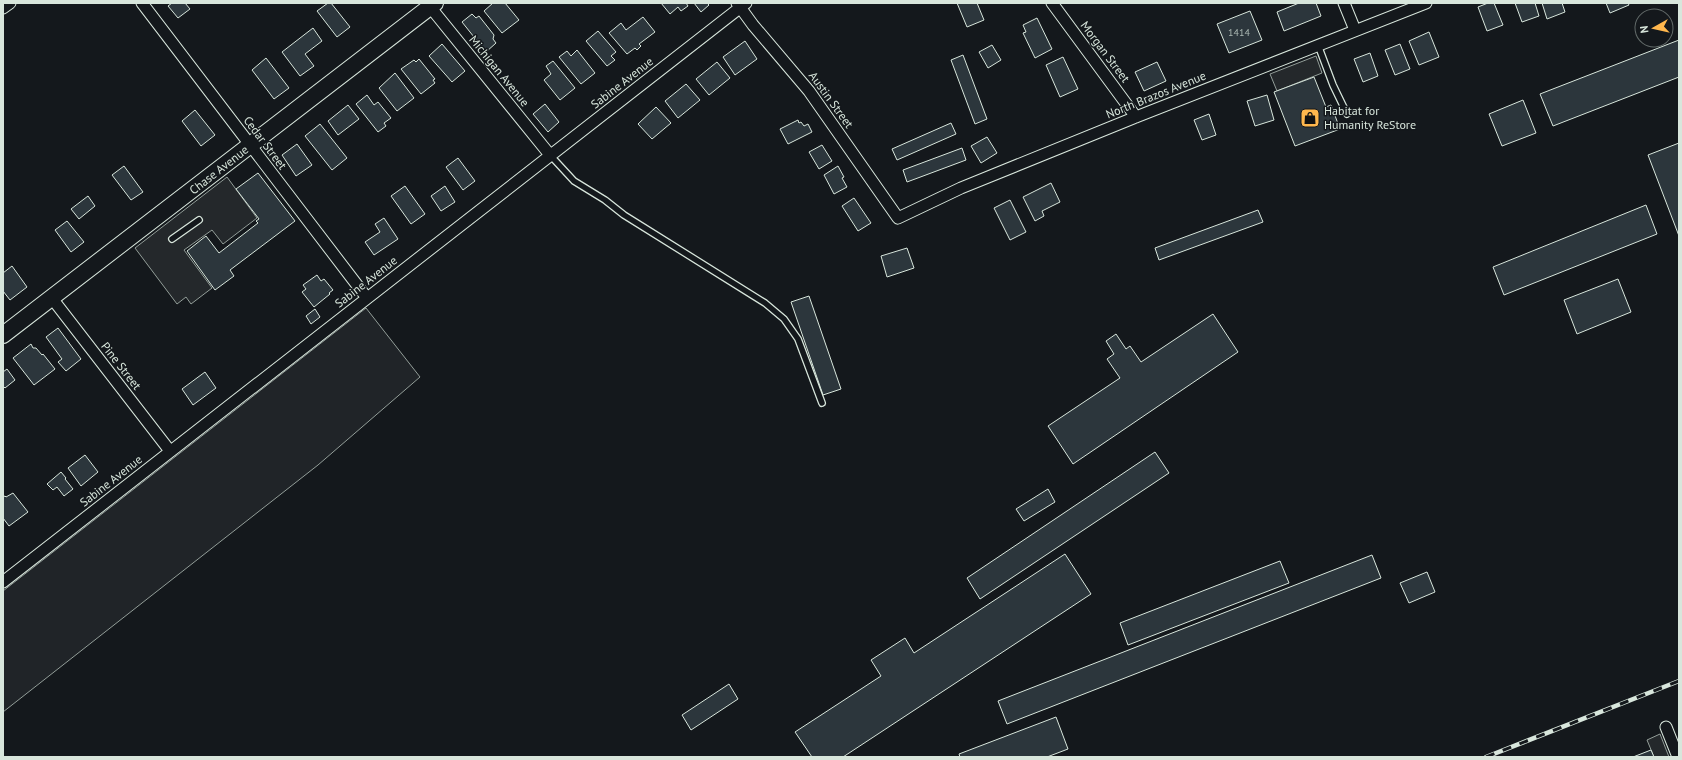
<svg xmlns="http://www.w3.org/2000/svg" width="1682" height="760" font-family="'PT Sans',sans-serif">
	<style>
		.green { fill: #202428; stroke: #939e99 }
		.parking { fill: #24282b; stroke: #939e99 }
		.building { fill: #2c363c; stroke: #d8e6dc }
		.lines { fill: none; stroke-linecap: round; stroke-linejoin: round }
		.lane-casing { stroke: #d8e6dc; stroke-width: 8 }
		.street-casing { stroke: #d8e6dc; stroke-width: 13 }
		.secondary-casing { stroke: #d8e6dc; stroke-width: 18 }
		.lane { stroke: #14181c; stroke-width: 5.5 }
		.street { stroke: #14181c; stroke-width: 11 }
		.secondary { stroke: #14181c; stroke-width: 16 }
		.rail-casing { stroke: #d8e6dc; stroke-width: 4.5 }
		.rail { stroke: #14181c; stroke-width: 3; stroke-dasharray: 9; stroke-linecap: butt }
		.labels { text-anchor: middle; stroke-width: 3; stroke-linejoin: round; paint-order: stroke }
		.number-label { font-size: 10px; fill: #adbab4 }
		.street-label { font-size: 12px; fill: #d8e6dc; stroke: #14181c }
		.poi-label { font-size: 12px; fill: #d8e6dc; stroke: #14181c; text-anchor: start }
	</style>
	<rect width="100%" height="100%" fill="#14181c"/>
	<path class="green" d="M366 308 420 377 318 465 3 712V591Z"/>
	<path class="parking" d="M1316 56 1322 73 1277 91 1270 74Z
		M227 177 257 218 223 244 212 230 184 250 212 288 191 304 186 297 177 304 135 248Z
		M1660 734 1669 757H1654L1647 740Z"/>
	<path class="building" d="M172 3H185L190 9 178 18 168 6Z
		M328 3H331L350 27 337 37 317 11Z
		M493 3H505L519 20 502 33 484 11Z
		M661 3H686L688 6 681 11 678 7 670 14Z
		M694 3H707L709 5 701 12Z
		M957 3H977L984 20 967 27Z
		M1299 3H1316L1321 16 1284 31 1277 12Z
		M1488 3H1494L1503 25 1487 31 1478 7Z
		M1515 3H1535L1539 16 1522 22Z
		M1542 3H1562L1565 12 1547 19Z
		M1606 3H1628L1629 5 1610 13Z
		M1250 11 1262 40 1229 53 1217 24Z
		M472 14 476 18 479 16 494 35 493 39 496 43 486 52 462 22Z
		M643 17 655 32 639 44 641 46 637 50 635 48 627 54 609 33 621 23 626 30Z
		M1037 18 1052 49 1035 58 1023 33 1026 32 1023 25Z
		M313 28 322 41 305 54 314 66 300 76 282 52Z
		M598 31 616 52 611 56 615 60 607 66 586 41Z
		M1429 32 1439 57 1419 65 1409 41Z
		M1679 40V77L1553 126 1540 94Z
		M745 41 757 59 735 75 723 57Z
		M442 44 465 71 452 82 429 56Z
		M1400 44 1410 69 1395 75 1385 50Z
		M992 45 1001 60 988 68 979 52Z
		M577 50 595 73 581 84 559 57 567 51 571 56Z
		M1370 53 1378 76 1363 82 1354 59Z
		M963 55 987 119 975 124 951 60Z
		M1063 57 1078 89 1060 97 1046 65Z
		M266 58 289 88 274 99 252 70Z
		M419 59 435 79 433 80 435 83 421 94 401 69 414 60 416 62Z
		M553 61 575 88 560 100 544 80 551 74 546 66Z
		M717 62 730 78 709 95 696 79Z
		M1157 62 1166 81 1144 91 1135 72Z
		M395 73 414 98 397 111 379 88Z
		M1314 77 1326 107 1331 105 1340 129 1295 146 1274 92Z
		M686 84 700 100 678 118 665 101Z
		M367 95 374 105 378 102 391 118 384 123 386 126 378 132 356 104Z
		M1267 95 1274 120 1255 126 1247 101Z
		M1523 100 1536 133 1502 146 1489 114Z
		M545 104 559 122 548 132 533 114Z
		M348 105 359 119 338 135 328 121Z
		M656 107 671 123 652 139 638 124Z
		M195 110 215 135 201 146 182 121Z
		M1209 114 1216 135 1202 140 1194 120Z
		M798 120 799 123 801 122 804 126 808 124 812 132 788 144 780 129Z
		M951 123 956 134 897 160 892 149Z
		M320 124 347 158 332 170 305 136Z
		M987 137 997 153 981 163 971 146Z
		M1679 143V236L1648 155Z
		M297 144 312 165 296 176 282 155Z
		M822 145 832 161 819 169 809 152Z
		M962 148 966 160 907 182 903 170Z
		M458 158 475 181 463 190 446 167Z
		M124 166 143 192 131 200 112 175Z
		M838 166 844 177 842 178 847 187 834 194 824 175Z
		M258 173 295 221 230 270 234 276 215 290 187 251 206 236 219 253 258 223 256 221 259 219 236 189Z
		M1051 183 1060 202 1042 211 1044 216 1035 221 1023 197Z
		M405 186 425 214 411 224 391 196Z
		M445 186 455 202 441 211 431 196Z
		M88 196 95 206 79 219 71 209Z
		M854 198 871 223 858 231 842 206Z
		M1010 200 1026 232 1010 240 994 208Z
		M1646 205 1657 234 1504 295 1493 267Z
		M1258 210 1263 222 1159 260 1155 248Z
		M384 218 398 239 374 255 365 242 380 232 375 224Z
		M67 221 84 242 71 252 55 230Z
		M907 248 914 268 887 277 881 256Z
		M12 266 27 287 10 300 3 291V273Z
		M317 275 321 281 324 279 333 290 329 293 330 294 314 307 302 292 306 289 303 285Z
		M1618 279 1631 312 1577 334 1564 300Z
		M809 296 841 389 823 395 791 302Z
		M315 309 320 317 311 324 306 316Z
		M1213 314 1238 352 1073 464 1048 426 1120 378 1107 359 1114 354 1106 341 1116 334 1126 349 1130 346 1141 362Z
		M58 328 81 359 66 371 58 362 62 359 46 337Z
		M31 344 33 348H36L42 355 43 354 55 369 34 385 13 358Z
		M7 369 15 380 5 388 3 386V372Z
		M205 372 216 388 193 405 182 389Z
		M1155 452 1169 473 980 599 967 578Z
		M85 455 98 472 81 486 68 468Z
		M61 472 66 478 65 479 73 489 64 496 57 487 53 490 47 484Z
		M1048 489 1055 502 1024 521 1016 509Z
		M13 493 28 512 9 526 3 518V497L5 496 6 497Z
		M1065 554 1091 594 843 757H812L795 732 881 676 871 660 905 638 914 653Z
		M1372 555 1381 578 1007 724 998 701Z
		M1280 561 1289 583 1128 645 1120 623Z
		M1427 572 1435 592 1409 603 1400 583Z
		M729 684 738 699 691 730 682 715Z
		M1056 717 1068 749 1047 757H960L959 754Z
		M1651 750 1654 757H1633Z"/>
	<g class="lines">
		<defs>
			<path id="lane" d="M1318 45 1333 85 1347 114
				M550 155 574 181 605 200 624 215 765 303 784 319 798 339 822 403
				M172 239 199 220"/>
			<path id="street" d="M142 3 367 298
				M427 3 550 155
				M737 3 753 25 809 91 898 218 961 188 1136 117 1426 3
				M1052 3 1136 117
				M1344 3 1355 30
				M3 8 10 3
				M51 297 170 451
				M3 582 746 3
				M1666 727 1678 757"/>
			<path id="secondary" d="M3 335 435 3"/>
		</defs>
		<use href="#lane" class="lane-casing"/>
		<use href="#street" class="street-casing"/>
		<use href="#secondary" class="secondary-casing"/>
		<use href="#lane" class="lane"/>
		<use href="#street" class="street"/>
		<use href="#secondary" class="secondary"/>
		<defs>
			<path id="rail" d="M1486 757 1679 681"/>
		</defs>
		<use href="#rail" class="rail-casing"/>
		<use href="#rail" class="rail"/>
	</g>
	<defs>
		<symbol id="shop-square" viewBox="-11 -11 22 22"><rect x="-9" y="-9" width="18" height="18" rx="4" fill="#ffb74d" stroke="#14181c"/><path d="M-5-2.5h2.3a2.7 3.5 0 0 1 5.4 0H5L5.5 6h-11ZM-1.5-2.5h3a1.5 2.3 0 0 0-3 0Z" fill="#111"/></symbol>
	</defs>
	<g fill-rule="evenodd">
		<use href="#shop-square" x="1299" y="107" width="22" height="22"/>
	</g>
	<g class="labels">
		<g class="number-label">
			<text x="1239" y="36">1414</text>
		</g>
		<g class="street-label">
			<text transform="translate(1105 52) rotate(53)" y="4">Morgan Street</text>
			<text transform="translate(499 71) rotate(51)" y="4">Michigan Avenue</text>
			<text transform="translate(622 83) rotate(-38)" y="4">Sabine Avenue</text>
			<text transform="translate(1156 95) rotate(-22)" y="4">North Brazos Avenue</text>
			<text transform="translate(831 100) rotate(54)" y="4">Austin Street</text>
			<text transform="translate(265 143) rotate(53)" y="4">Cedar Street</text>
			<text transform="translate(219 170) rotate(-38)" y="4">Chase Avenue</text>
			<text transform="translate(366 282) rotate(-38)" y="4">Sabine Avenue</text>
			<text transform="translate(121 366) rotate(52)" y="4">Pine Street</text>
			<text transform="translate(111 481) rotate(-38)" y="4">Sabine Avenue</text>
		</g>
		<g class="poi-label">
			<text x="1324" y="115">Habitat for<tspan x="1324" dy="14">Humanity ReStore</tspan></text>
		</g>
	</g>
	<rect width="1682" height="760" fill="none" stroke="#d8e6dc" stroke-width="8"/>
	<g transform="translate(1654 28) rotate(262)"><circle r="19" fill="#14181c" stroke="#626a69"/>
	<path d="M0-3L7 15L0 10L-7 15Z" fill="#ffb74d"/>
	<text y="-6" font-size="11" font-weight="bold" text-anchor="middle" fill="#d8e6dc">N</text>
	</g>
</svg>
